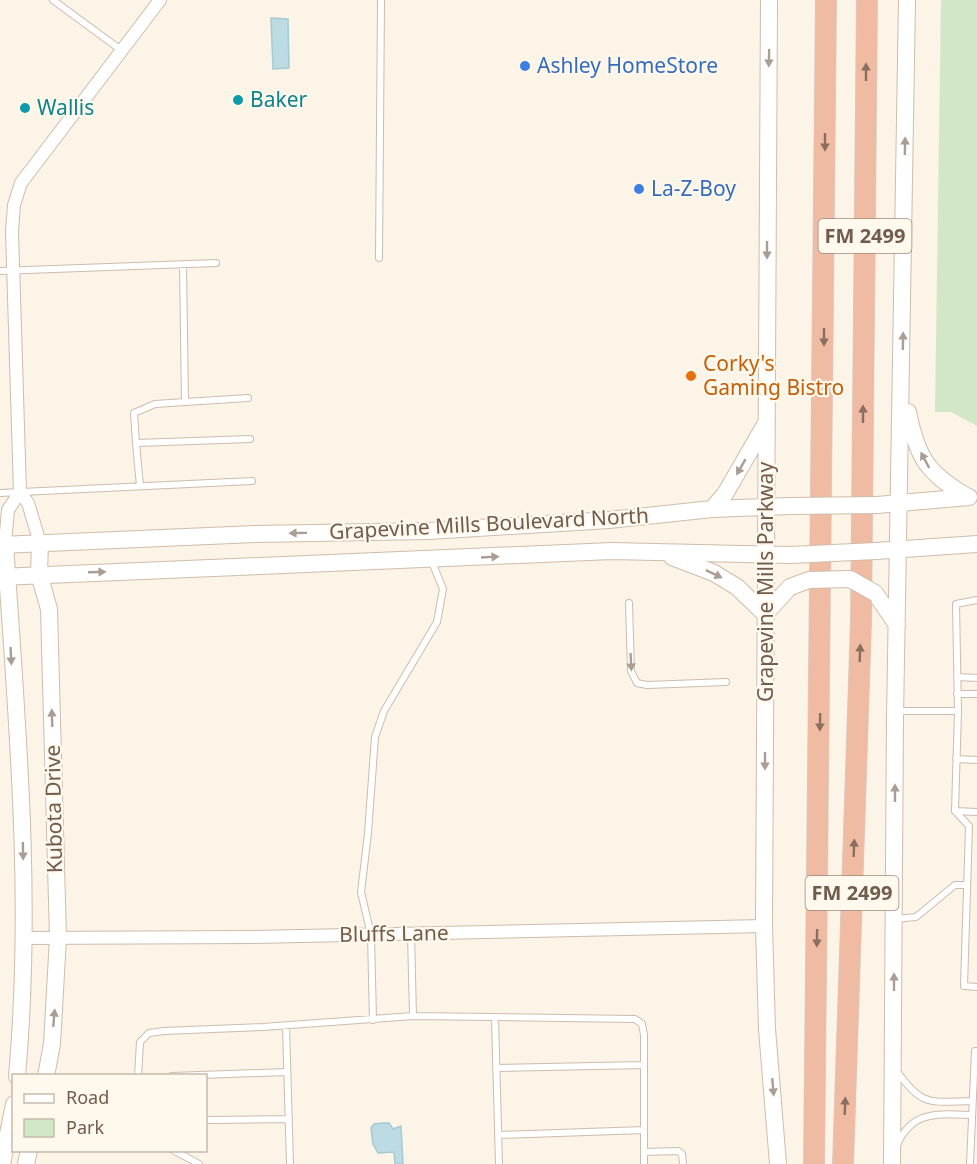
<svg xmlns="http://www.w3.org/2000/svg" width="977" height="1164" font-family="'Noto Sans',sans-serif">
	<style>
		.green { fill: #d2e7c6 }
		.water { fill: #bddbe3; stroke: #a4cad4; stroke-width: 1.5 }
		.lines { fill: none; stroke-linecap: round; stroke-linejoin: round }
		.lane-casing { stroke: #ccbcae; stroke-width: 8 }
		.street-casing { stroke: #ccbcae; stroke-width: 14 }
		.secondary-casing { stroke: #cebdab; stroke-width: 18 }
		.highway-casing { stroke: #d8d1cd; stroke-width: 22 }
		.lane { stroke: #fff; stroke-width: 6 }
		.street { stroke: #fff; stroke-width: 12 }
		.secondary { stroke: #fff; stroke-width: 16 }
		.highway { stroke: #f0bba3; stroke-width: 21 }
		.secondary-bridge-casing { stroke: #cebdab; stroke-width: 18; stroke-linecap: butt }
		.secondary-bridge { stroke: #fff; stroke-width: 16 }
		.oneway { fill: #aa9d94 }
		.oneway2 { fill: #8b6f5e }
		.shop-dot { fill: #3f7fe0; stroke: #fef8ed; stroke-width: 2 }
		.culture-dot { fill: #0f9aa8; stroke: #fef8ed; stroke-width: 2 }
		.food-dot { fill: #e8710a; stroke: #fef8ed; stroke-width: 2 }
		.labels { text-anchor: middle; stroke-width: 4.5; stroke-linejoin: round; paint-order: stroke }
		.shield { fill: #fef8ed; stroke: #9c8b7d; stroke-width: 1.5 }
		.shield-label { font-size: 20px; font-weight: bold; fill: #725c4d }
		.shop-label { font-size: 21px; fill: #366cbe; stroke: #fef8ed; text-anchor: start }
		.culture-label { font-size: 21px; fill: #0d838f; stroke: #fef8ed; text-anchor: start }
		.food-label { font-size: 21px; fill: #c56008; stroke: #fef8ed; text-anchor: start }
		.street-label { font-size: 21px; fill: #725c4d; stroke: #fef8ed }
	</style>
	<rect width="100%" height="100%" fill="#fbf4e7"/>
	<path class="green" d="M941 0H977V426L951 412H935Z"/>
	<path class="water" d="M271 18 288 19 289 68 273 69Z
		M382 1123H389L393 1129 401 1126 403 1164H395L394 1152 378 1153 373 1144 371 1128 374 1124Z"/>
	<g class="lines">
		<defs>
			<path id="lane" d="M53 0 121 50
				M379 258 381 0
				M183 265 185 402 155 404 134 413 136 443 250 439
				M0 271 216 263
				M185 402 248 398
				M136 443 140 486
				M0 493 252 481
				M977 600 956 604 958 711 955 811 969 826 964 986 977 987
				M629 603 631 671 637 683 647 685 726 682
				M957 677 977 678
				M957 694H977
				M896 711H958
				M956 759 977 760
				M955 811 977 812
				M895 919 916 917 955 885H967
				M411 934 413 1016
				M495 1018 499 1164
				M373 1020 371 935 361 892 368 833 375 737 384 711 437 622 443 589 432 562
				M286 1026 290 1164
				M496 1068 644 1065
				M896 1070C922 1107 929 1102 972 1101
				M138 1076 140 1042 149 1033 164 1031 263 1027 413 1016 635 1019 642 1024 644 1035V1164
				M172 1076 287 1072
				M206 1120 289 1119
				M498 1135 644 1130
				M897 1145C912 1110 938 1114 971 1115
				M173 1150 199 1164
				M644 1152 678 1151 682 1154 683 1164
				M970 1164 975 1051H977"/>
			<path id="street" d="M40 543 28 503 20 492 12 231 14 205 21 183 160 0
				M5 544 8 510 20 492
				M23 938 252 937 764 926"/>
			<path id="secondary" d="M769 0 764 926 767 1029 778 1164
				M908 412C917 458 928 474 968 497
				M877 505 969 497
				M712 509 725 494 766 423
				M40 543 39 574 49 609 58 938 52 1044 46 1076
				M5 544C17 721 33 899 17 1076
				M0 545 255 534 429 531 609 520 712 509 791 506
				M876 551 977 544
				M672 557 714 573 737 587 765 614 790 587
				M0 577 612 551 790 555
				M875 593 897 625
				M2 1164 14 1104
				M26 1164 29 1150
				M892 1164 895 719 907 0"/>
			<path id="highway" d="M814 1164 826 0
				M843 1164 861 621 867 0"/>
		</defs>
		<use href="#lane" class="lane-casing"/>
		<use href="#street" class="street-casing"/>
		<use href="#secondary" class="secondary-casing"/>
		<use href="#highway" class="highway-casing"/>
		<use href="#lane" class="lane"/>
		<use href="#street" class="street"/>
		<use href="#secondary" class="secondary"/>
		<use href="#highway" class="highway"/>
		<defs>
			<path id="secondary-bridge" d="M791 506 877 505
				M790 555 876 551
				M790 587 809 580 850 579 875 593"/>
		</defs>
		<use href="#secondary-bridge" class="secondary-bridge-casing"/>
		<use href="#secondary-bridge" class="secondary-bridge"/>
	</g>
	<defs><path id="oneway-solid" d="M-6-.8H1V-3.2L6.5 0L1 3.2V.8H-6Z" transform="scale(1.5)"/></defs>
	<g class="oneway">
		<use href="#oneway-solid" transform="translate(769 58) rotate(91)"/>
		<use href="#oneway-solid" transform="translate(905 146) rotate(-89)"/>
		<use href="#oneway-solid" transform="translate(767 250) rotate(90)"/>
		<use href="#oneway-solid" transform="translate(903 341) rotate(-89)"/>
		<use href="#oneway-solid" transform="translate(925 460) rotate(-118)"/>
		<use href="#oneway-solid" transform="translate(741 467) rotate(120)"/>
		<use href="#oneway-solid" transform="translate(298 533) rotate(179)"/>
		<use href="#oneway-solid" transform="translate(490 557) rotate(-3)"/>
		<use href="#oneway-solid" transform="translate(97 572) rotate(-2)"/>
		<use href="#oneway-solid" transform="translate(714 574) rotate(26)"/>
		<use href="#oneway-solid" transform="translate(11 656) rotate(87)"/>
		<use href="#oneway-solid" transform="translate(631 662) rotate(87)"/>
		<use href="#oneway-solid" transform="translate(52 718) rotate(-92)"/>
		<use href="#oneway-solid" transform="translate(765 761) rotate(90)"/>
		<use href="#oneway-solid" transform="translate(895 793) rotate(-90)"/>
		<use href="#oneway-solid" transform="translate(23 851) rotate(89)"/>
		<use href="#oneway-solid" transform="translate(894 982) rotate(-90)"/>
		<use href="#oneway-solid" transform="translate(54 1018) rotate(-85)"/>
		<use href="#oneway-solid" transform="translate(773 1087) rotate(85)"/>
	</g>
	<g class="oneway2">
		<use href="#oneway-solid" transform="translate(866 72) rotate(-90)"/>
		<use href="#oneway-solid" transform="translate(825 142) rotate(90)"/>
		<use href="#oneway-solid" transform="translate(824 337) rotate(90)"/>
		<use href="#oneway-solid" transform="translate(863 414) rotate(-90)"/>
		<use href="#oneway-solid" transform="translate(860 653) rotate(-88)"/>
		<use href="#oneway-solid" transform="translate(820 722) rotate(91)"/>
		<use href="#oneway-solid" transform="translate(854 848) rotate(-88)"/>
		<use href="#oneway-solid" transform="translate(817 938) rotate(91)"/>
		<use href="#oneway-solid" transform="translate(845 1106) rotate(-88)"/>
	</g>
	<g class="shop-dot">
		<circle cx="525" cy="66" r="6"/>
		<circle cx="639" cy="189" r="6"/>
	</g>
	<g class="culture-dot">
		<circle cx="238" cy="100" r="6"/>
		<circle cx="25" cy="108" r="6"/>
	</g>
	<circle class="food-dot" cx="691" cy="376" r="6"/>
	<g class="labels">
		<g class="shield">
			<rect x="818.5" y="219" width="93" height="34" rx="4.5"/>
			<rect x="805.5" y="876" width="93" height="34" rx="4.5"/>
		</g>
		<g class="shield-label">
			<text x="865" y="243">FM 2499</text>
			<text x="852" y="900">FM 2499</text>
		</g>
		<g class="shop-label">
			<text x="537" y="73">Ashley HomeStore</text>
			<text x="651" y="196">La-Z-Boy</text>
		</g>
		<g class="culture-label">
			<text x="250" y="107">Baker</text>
			<text x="37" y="115">Wallis</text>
		</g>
		<g class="food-label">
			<text x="703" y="371">Corky's<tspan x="703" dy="24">Gaming Bistro</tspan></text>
		</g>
		<g class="street-label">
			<text transform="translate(489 524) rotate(-3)" y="7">Grapevine Mills Boulevard North</text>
			<text transform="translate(766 582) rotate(-90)" y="7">Grapevine Mills Parkway</text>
			<text transform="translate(54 809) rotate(-91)" y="7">Kubota Drive</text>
			<text transform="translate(394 934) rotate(-1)" y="7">Bluffs Lane</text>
		</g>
	</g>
	<rect x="12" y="1074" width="195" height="78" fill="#fef8ed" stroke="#c6baad" stroke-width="1.5"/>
	<rect x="24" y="1094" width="30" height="9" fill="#ffffff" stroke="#c6baad" stroke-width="1.5"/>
	<text x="66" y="1104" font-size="18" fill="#725c4d">Road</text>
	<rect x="24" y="1119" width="30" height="18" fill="#d2e7c6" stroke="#c6baad" stroke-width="1.5"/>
	<text x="66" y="1134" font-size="18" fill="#725c4d">Park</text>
</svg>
